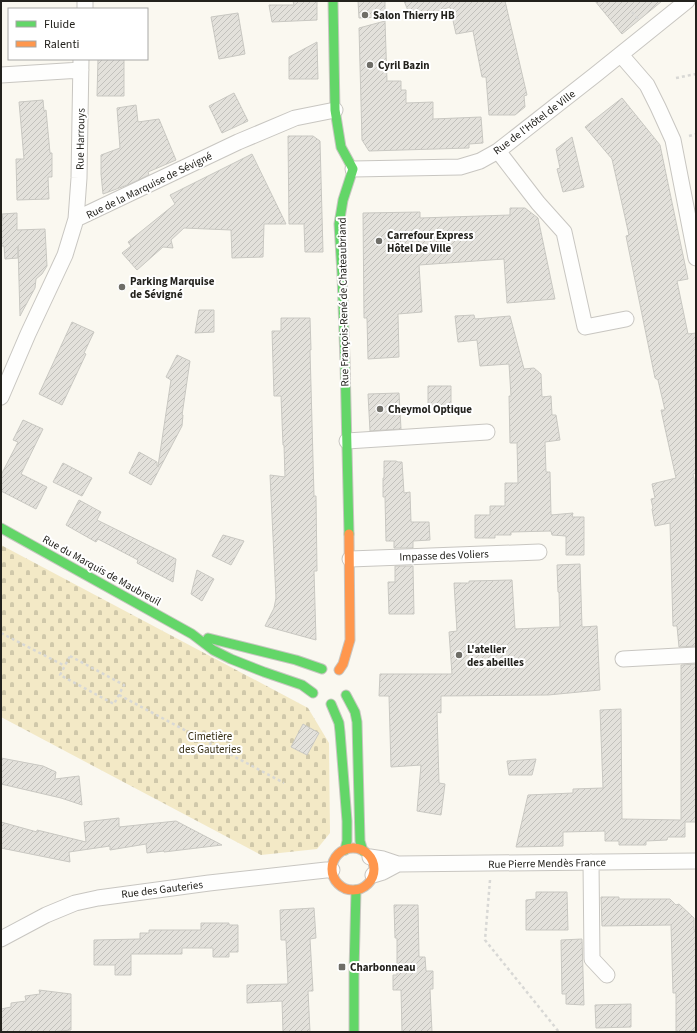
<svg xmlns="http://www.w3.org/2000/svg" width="697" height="1033" font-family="'Source Sans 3',sans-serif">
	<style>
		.cemetery { fill: url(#cemetery-stones) }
		.building { fill: url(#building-hatch); stroke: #c9c8c2 }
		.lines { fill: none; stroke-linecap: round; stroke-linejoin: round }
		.street-casing { stroke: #c8c6c1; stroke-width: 17 }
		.fast-casing { stroke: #c8c6c1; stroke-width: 11 }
		.slow-casing { stroke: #c8c6c1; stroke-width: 11 }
		.path { stroke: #d8d8d5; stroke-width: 2.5; stroke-dasharray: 3 3; stroke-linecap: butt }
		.street { stroke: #fefefd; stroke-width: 15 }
		.fast { stroke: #63d668; stroke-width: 9 }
		.slow { stroke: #ff974d; stroke-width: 9 }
		.poi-dot { fill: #6e6d67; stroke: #fff; stroke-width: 1.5 }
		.labels { text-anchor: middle; stroke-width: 4; stroke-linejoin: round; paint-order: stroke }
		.poi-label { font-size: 11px; font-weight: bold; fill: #23221d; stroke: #fff; text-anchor: start }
		.street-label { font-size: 11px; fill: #23221d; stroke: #fff }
		.park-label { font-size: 11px; fill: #362e13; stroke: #fff }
	</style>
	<defs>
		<pattern id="cemetery-stones" width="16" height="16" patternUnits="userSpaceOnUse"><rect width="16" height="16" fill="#f3e9c6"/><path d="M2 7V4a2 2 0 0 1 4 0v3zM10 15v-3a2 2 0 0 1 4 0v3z" fill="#d0c8aa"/></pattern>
		<pattern id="building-hatch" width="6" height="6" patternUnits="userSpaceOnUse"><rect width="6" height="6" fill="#e3e1db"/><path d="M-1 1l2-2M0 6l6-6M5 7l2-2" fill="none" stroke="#c2c1bc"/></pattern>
	</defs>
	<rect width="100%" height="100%" fill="#faf8f0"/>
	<path class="cemetery" d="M1 545 308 708 329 743 330 833 317 849 261 855 1 717Z"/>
	<path class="building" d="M293 1H317V20L272 22 269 5H294Z
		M358 1H385V17L359 18Z
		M404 1H505L527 95 524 96 525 107 515 115H489L486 77H482L473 31 456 34 450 7 412 20Z
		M595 1H662L622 34Z
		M238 13 245 54 219 59 211 17Z
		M385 21 387 81H401V90H406V103L433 102V119L481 117 483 143 469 144V148L369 151 362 140 359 28Z
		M317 42 318 79H289V57Z
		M98 59H124V96H97Z
		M234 93 248 121 222 133 209 106Z
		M622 98 660 145 688 279 677 281 688 334 696 333V473L693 474 696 488V646L679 647 677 626H673L670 523 655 526 652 509 653 508 651 499 655 498 652 484 676 478 661 410H665L658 380 655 378 626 236 629 235 612 159 585 127Z
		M43 100 44 111 46 110 50 153H52V177H48L49 199 17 200 16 159H24L19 102Z
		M136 105 138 122 159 119 176 160 148 172 149 175 130 184 103 194 101 174V155L120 148 117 108Z
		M288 136H313L320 141 323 252H305L304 224H289Z
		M572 137 584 187 563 192 557 169 560 168 556 149Z
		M252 154 286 224H264L263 257 232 258 231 230 184 228 171 240 173 248 163 247 137 270 122 253 131 246 128 242 175 204 170 195Z
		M510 208H525L538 218 555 299 507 303 504 259 419 265 422 312 398 314 399 357 368 359 367 318H364L363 213 420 212V218L510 215Z
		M17 213V230L45 229 47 266 42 274 36 279 35 288 20 316 18 246V258L5 259 4 246H1V220H3L2 214Z
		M199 310H214V332L195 333Z
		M474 315 475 319 510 316 524 369 534 368 541 374 542 397 551 396 552 415H556L560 440 545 442 546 472H550L551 515 573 513 572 517H584V555H566V536L552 535 551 531 511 532V535H495V538H475V515H490V506H505V483H518L517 443H510L509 396H511L509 364 480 366 477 340 458 342 455 316Z
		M281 318H310L311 350H310L314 496H316L317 571H314L316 640 265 626 274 608 276 598 270 475 285 477 284 445H283L281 396H274L272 331H281Z
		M72 322 94 332 84 353 86 354 62 405 39 394Z
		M177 355 190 361 182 415H183L182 426 151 485 129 473 139 452 157 462V466H159H158L171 380 166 377Z
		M428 386H451V407L428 408Z
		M399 393 401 429 370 431 368 394Z
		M23 420 43 429 21 474 47 487 36 509 1 491V475L18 442 13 440Z
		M384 461H396L398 462H402L404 493 410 492 411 522H429L430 540 413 541V548H394V541H386L385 497H383V478H384Z
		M63 463 92 478 82 496 53 482Z
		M79 500 101 512 97 520 176 559 173 582 137 563 138 560 98 539 96 542 66 525Z
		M223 535 244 541 231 565 212 556Z
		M580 564 582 627 597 626 600 690 548 695 441 696V713L437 712 439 783 445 784 441 815 417 811 421 765 391 767 389 696H379L380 674H452L449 632 457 631 454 583H469V581L512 580 515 629 560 627 559 592H558L557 565Z
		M395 566H413L414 614H389L388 582H395Z
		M197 570 214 579 202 601 191 594Z
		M696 664V822H685V837H668L667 840 646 841V845H619V841H605V831L563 832V846L516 847 528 795 573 793V789L603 788 600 710 621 709 622 819 681 820V665Z
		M303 724 319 733 307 755 291 747Z
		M1 758 43 766 56 772 55 779 79 776 82 805 61 798 1 784Z
		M536 759 532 775H509L507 761Z
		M119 818V827L176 821 222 845 164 852V851L147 853 146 844 110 850V846L69 852 70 862 1 848V822L37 832V830L86 842 84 822Z
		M536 892H567L568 930H526V900L536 899Z
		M601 897H619V899H670L676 905 679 904 694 918V930H696V1029H694V1032H678V1031H676V993H673L671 925 602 926Z
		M394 905H418L419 957H425L426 971H433V989H430L432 1032H402L401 990H393V975H397V938H395Z
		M314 908 316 938 310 939 313 991H308L310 1032H283L282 1001 247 1003V985L288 984 286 940H281L280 910Z
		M201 923H229V925H238V952H229V957H213V948H182V954H131V975H115V965H94V940L140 939V933H149V930H201Z
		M582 939 584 1005 566 1004V994H562L561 940Z
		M39 990 71 994V1030L50 1032H2L1 1023V1009L11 1007V1003L26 1001 25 996 40 994Z
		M631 1004V1027L596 1028 595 1005Z"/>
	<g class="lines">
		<defs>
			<path id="street" d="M85 9V1
				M621 55 647 85 658 107 673 140 696 258
				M1 75 81 70
				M498 151 538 203 564 232 585 327 626 319
				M353 169 460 167 480 161 498 151 595 75 687 1
				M76 219 238 142 295 118 335 110
				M1 397 28 334 65 255 76 219 79 178 81 59
				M347 441 487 432
				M350 559 539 552
				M623 659 696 655
				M370 857 383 859 398 864 696 861
				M591 862 592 959 607 975
				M373 875 383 872 398 864
				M1 939 46 915 75 903 98 898 209 883 326 870H332"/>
			<path id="fast" d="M333 1 335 110 341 147 353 169 343 200 339 224 342 274 345 362 349 534
				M1 528 192 634 213 650 231 659 264 672 302 685 313 693
				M208 638 296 660 322 669
				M346 695 355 712 357 722 360 841 363 851
				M331 704 339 723 340 732 347 821V841L345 850
				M354 1032V972L356 890"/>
			<path id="slow" d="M339 670 343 664 350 640 349 534
				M332 869a21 21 0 1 1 42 0a21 21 0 1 1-42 0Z"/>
		</defs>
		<use href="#street" class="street-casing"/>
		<use href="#fast" class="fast-casing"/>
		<use href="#slow" class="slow-casing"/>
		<path class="path" d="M632 12 638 19
			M676 78 696 74
			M689 136 696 134
			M1 633 65 666
			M70 656 124 685 114 704 60 675Z
			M119 695 284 783
			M490 880 485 940 559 1032"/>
		<use href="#street" class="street"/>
		<use href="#fast" class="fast"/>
		<use href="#slow" class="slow"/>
	</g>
	<g class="poi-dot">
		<circle cx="365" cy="15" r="4"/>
		<circle cx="370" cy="65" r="4"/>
		<circle cx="379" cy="241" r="4"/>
		<circle cx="122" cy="287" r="4"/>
		<circle cx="380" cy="409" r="4"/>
		<circle cx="459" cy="655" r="4"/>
		<rect x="338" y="963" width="8" height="8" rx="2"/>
	</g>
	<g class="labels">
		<g class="poi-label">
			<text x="373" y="19">Salon Thierry HB</text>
			<text x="378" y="69">Cyril Bazin</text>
			<text x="387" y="239">Carrefour Express<tspan x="387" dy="13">Hôtel De Ville</tspan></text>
			<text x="130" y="285">Parking Marquise<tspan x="130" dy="13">de Sévigné</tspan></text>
			<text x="388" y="413">Cheymol Optique</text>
			<text x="467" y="653">L'atelier<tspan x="467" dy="13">des abeilles</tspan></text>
			<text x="350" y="971">Charbonneau</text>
		</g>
		<g class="street-label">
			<text transform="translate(534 122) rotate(-37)" y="4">Rue de l'Hôtel de Ville</text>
			<text transform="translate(80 139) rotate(-89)" y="4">Rue Harrouys</text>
			<text transform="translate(149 185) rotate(-26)" y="4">Rue de la Marquise de Sévigné</text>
			<text transform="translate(343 302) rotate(-91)" y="4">Rue François-René de Chateaubriand</text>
			<text transform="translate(444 555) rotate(-2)" y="4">Impasse des Voliers</text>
			<text transform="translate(102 570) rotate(29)" y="4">Rue du Marquis de Maubreuil</text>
			<text transform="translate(547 863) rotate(-1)" y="4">Rue Pierre Mendès France</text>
			<text transform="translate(162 889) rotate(-7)" y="4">Rue des Gauteries</text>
		</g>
		<g class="park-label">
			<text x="210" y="740">Cimetière<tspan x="210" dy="13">des Gauteries</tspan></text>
		</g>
	</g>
	<rect width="697" height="1033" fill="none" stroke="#23221d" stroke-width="4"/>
	<rect x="8" y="8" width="140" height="52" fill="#ffffff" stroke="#a7a7a5"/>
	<rect x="16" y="21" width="20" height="6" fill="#63d668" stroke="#a7a7a5"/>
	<text x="44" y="28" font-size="12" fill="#23221d">Fluide</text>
	<rect x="16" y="41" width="20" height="6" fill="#ff974d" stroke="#a7a7a5"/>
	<text x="44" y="48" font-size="12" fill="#23221d">Ralenti</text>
</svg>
